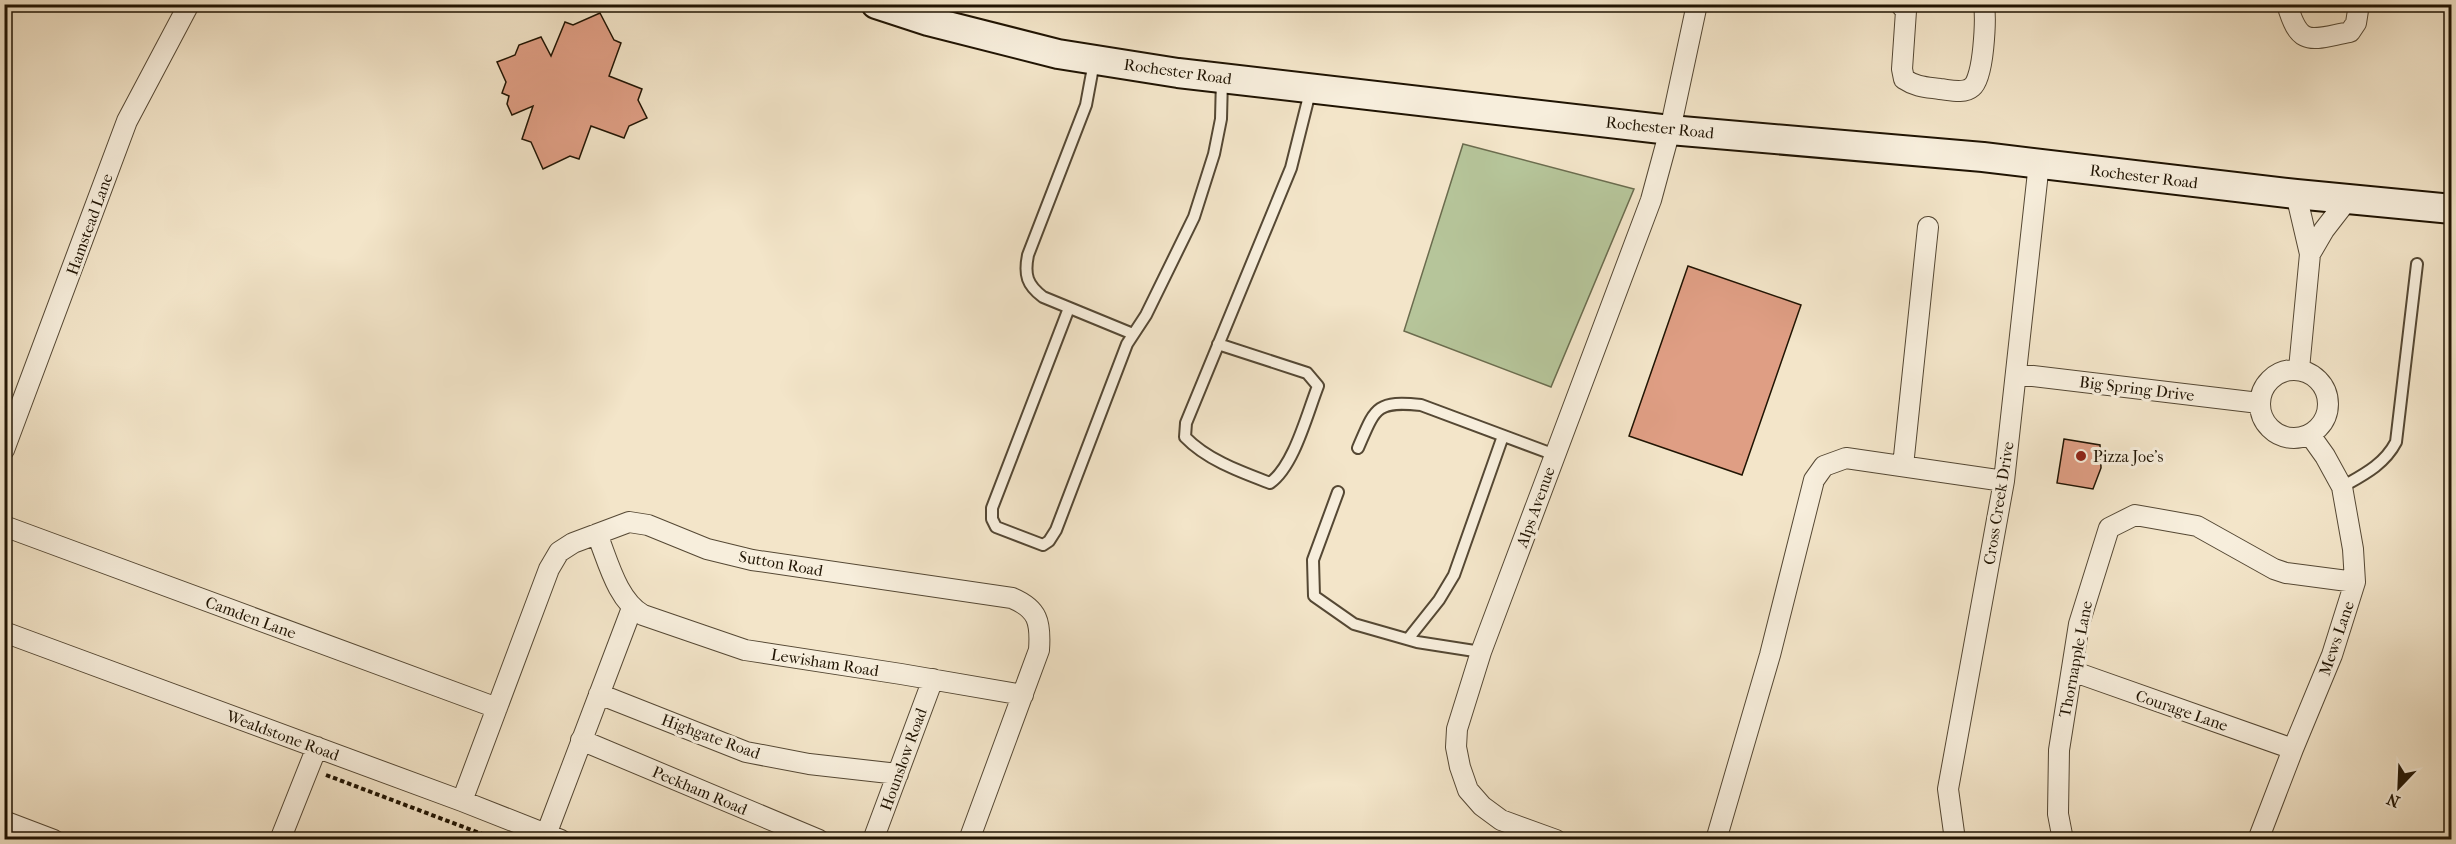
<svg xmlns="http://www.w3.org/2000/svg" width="2456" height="844" font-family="'IM FELL French Canon',serif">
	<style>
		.green { fill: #b6c59a; stroke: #6b6c4e; stroke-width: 1.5 }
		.building { fill: #df9e84; stroke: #201403; stroke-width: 1.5 }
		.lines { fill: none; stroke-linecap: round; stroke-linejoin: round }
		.lane-casing { stroke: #554834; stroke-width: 14 }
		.street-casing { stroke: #554834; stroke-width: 22 }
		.secondary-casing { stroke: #201403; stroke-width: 32 }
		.path { stroke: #201403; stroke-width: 4; stroke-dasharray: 4.5 3; stroke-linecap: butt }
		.lane { stroke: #f7eedc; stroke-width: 10 }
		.street { stroke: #f7eedc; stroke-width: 20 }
		.secondary { stroke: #f7eedc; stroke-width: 28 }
		.poi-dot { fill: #8f2418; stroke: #f7eedc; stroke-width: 2 }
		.labels { text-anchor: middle; stroke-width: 6; stroke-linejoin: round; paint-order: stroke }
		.street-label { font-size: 16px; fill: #201403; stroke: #f7eedc }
		.poi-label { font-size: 16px; fill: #201403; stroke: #f7eedc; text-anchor: start }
	</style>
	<rect width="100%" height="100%" fill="#f3e5c9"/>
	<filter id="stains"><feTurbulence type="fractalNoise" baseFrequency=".00333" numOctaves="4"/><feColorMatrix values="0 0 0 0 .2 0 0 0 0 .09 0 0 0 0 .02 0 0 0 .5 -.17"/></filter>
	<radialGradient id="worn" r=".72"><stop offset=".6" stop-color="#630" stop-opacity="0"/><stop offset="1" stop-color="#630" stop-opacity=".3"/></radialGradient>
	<path class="green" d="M1463 144 1634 189 1551 387 1404 331Z"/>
	<path class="building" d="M600 13 614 40 621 43 609 76 642 89 638 100 647 118 629 126 624 138 591 126 579 159 570 156 543 169 531 142 522 139 533 106 512 115 507 104 509 96 502 93 506 82 497 62 515 55 519 45 541 37 551 56 565 22 573 25Z
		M1688 266 1801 305 1742 475 1629 436Z
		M2064 439 2100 445 2101 468 2093 489 2057 483Z"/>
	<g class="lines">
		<defs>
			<path id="lane" d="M1094 62 1086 105 1028 255C1024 275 1027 285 1043 297L1133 334
				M1069 308 992 508V519L996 527 1043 545 1049 541 1056 530 1127 344 1146 315 1194 217 1214 154 1221 119 1222 78
				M1218 344 1307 373 1318 386C1307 414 1294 466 1270 483 1241 472 1207 460 1185 437L1186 423 1291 168 1311 88
				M1358 448C1375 409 1375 400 1421 405L1555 455
				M2342 487C2363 475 2384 465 2396 442L2417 264
				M1338 492 1313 560 1314 596 1354 624 1417 642 1481 652
				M1408 639 1439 600 1454 575 1503 436"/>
			<path id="street" d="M1900 4 1906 11 1902 69 1904 79C1916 87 1926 87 1940 89 1950 90 1964 94 1972 87 1984 78 1986 19 1984 4
				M2287 4C2300 49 2311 39 2350 32L2356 23 2359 4
				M2296 194 2310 254 2299 369
				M2310 254 2324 230 2348 199
				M2260 404a34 34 0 1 1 68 0a34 34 0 1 1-68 0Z
				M2016 374 2259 403
				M4 450 127 121 189 4
				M1903 466 1928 227
				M4 526 497 708
				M597 534C608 561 617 600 643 615L745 650 901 674 1023 695
				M4 632 462 801 561 840
				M2072 671 2293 749
				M599 694 746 752 809 764 898 774
				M581 740 819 840
				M462 801 549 569 559 552 573 543 629 522 648 525 707 549 752 560 1012 598C1038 609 1041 622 1039 650L969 840
				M4 821 54 840
				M280 840 317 747
				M544 840 632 608
				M873 840 933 679
				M1556 840 1501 820 1482 806 1468 790 1460 767 1456 747 1457 729 1481 652 1651 200 1670 130 1697 4
				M1716 840 1770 655 1814 480 1824 466 1846 458 2004 481
				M1955 840 1948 789 2004 481 2039 163
				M2063 840 2058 814 2059 750 2079 624 2109 528 2135 515 2197 526 2274 569 2286 573 2355 582
				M2258 840 2293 749 2332 655 2355 582 2353 549 2342 487 2325 456 2310 435"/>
			<path id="secondary" d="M876 4 928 21 1058 54 1178 73 1670 130 1983 157 2296 194 2452 209"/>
		</defs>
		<use href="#lane" class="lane-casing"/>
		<use href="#street" class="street-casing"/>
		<use href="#secondary" class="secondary-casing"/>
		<path class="path" d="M326 775 498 840"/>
		<use href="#lane" class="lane"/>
		<use href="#street" class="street"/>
		<use href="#secondary" class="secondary"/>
	</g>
	<circle class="poi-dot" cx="2081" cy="456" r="6"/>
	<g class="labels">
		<g class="street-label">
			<text transform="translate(1178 71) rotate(8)" y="6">Rochester Road</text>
			<text transform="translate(1660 127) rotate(6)" y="6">Rochester Road</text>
			<text transform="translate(2144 176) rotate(7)" y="6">Rochester Road</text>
			<text transform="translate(89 224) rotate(-70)" y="6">Hamstead Lane</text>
			<text transform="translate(2137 388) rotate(7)" y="6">Big Spring Drive</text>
			<text transform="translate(1998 503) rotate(-81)" y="6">Cross Creek Drive</text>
			<text transform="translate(1535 507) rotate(-70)" y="6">Alps Avenue</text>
			<text transform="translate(781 563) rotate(10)" y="6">Sutton Road</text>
			<text transform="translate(251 617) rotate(20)" y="6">Camden Lane</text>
			<text transform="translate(2336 638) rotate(-71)" y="6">Mews Lane</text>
			<text transform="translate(2075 659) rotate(-79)" y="6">Thornapple Lane</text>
			<text transform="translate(825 662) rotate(9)" y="6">Lewisham Road</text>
			<text transform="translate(2182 710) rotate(19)" y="6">Courage Lane</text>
			<text transform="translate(283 735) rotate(20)" y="6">Wealdstone Road</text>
			<text transform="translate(711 736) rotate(20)" y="6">Highgate Road</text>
			<text transform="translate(903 759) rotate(-70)" y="6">Hounslow Road</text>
			<text transform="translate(700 790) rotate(23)" y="6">Peckham Road</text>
		</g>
		<g class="poi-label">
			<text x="2093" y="462">Pizza Joe's</text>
		</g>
	</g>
	<rect width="2456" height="844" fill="none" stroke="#f3e5c9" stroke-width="24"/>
	<rect x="6" y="6" width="2444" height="832" fill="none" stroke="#201403" stroke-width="3"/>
	<rect x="12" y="12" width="2432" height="820" fill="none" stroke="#201403" stroke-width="1.5"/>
	<g transform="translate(2399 787) rotate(203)" stroke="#f7eedc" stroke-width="4.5" paint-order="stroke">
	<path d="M0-4.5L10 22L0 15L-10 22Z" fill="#201403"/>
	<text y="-9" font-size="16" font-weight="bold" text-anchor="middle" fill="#201403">N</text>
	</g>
	<rect width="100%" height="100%" filter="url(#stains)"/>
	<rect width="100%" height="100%" fill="url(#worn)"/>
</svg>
